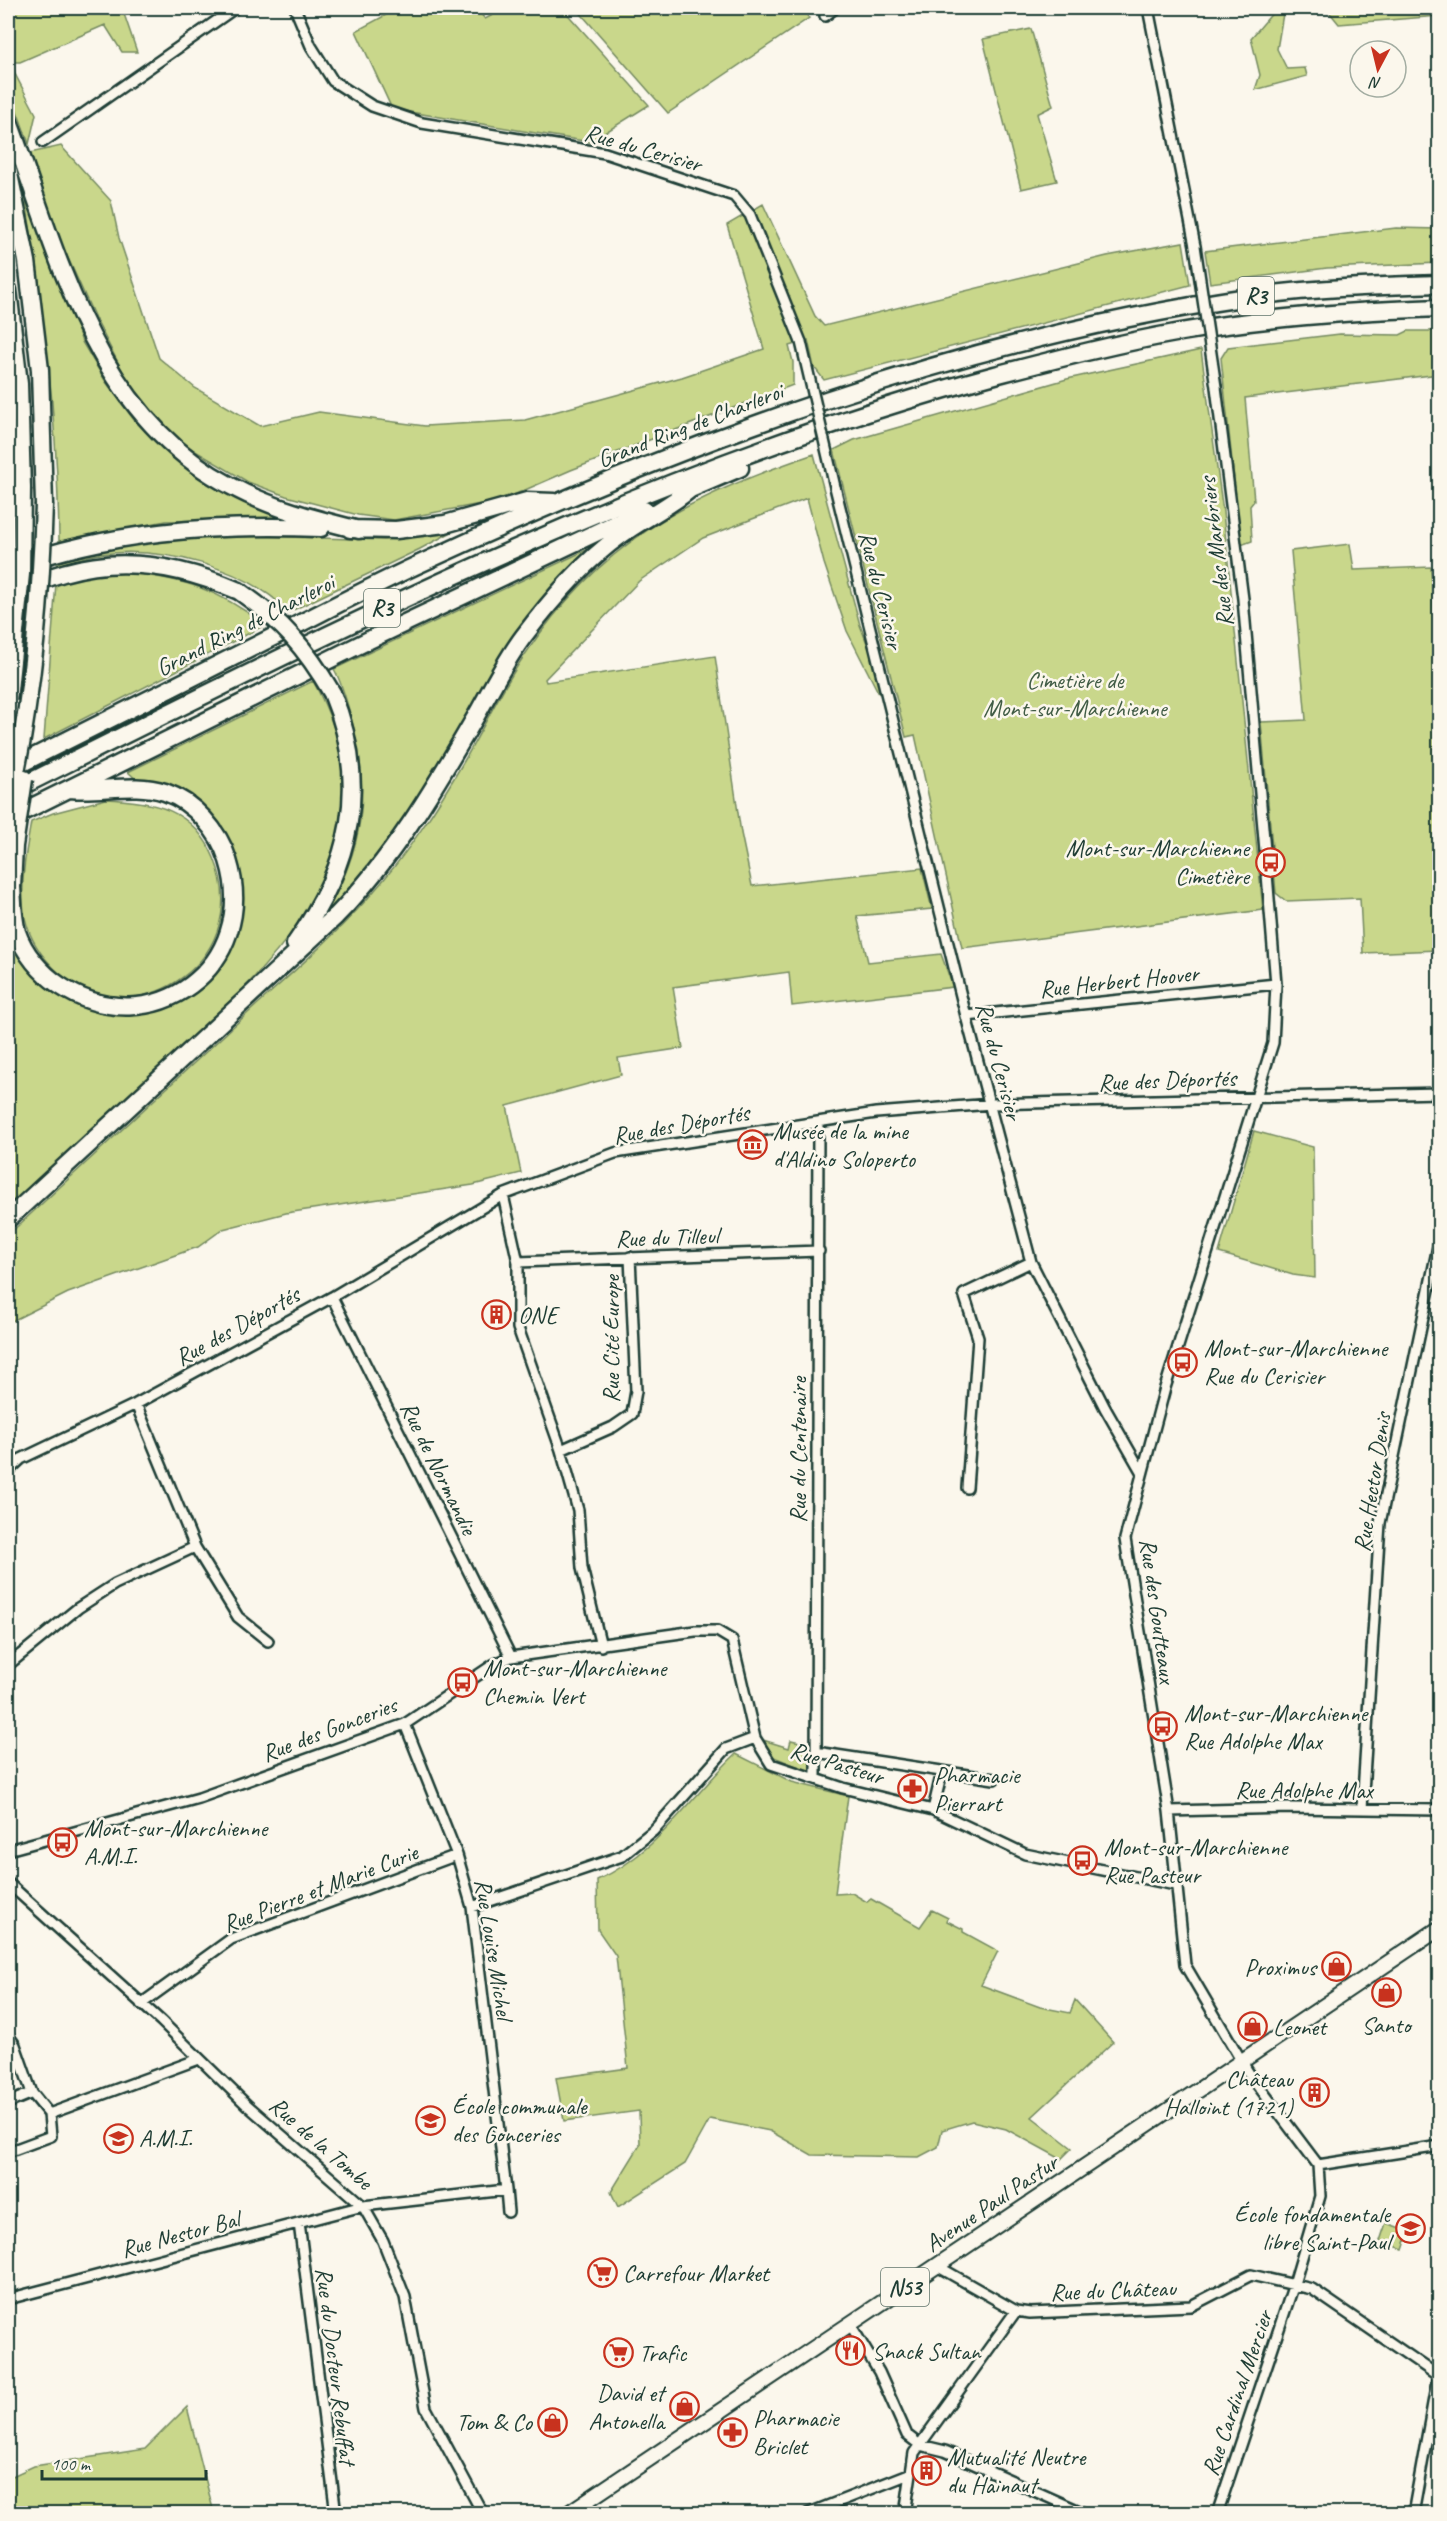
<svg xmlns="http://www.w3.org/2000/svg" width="1447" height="2521" font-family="Caveat,sans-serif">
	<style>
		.green { fill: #c9d78b; stroke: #748a60; stroke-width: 1.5 }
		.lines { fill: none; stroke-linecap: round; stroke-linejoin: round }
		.minor-casing { stroke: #1f3d34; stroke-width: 14 }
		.primary-casing { stroke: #1f3d34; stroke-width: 18 }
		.motorway-casing { stroke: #1f3d34; stroke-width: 21 }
		.minor { stroke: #fbf7ec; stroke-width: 9 }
		.primary { stroke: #fbf7ec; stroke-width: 14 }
		.motorway { stroke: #fbf7ec; stroke-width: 16 }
		.minor-bridge-casing { stroke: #1f3d34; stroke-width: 14; stroke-linecap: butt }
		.motorway-bridge-casing { stroke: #1f3d34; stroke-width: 21; stroke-linecap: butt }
		.minor-bridge { stroke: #fbf7ec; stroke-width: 9 }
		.motorway-bridge { stroke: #fbf7ec; stroke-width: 16 }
		.labels { text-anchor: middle; stroke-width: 5; stroke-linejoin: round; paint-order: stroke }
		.shield { fill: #fbf7ec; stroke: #61756b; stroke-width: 1.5 }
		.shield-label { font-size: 22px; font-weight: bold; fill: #1f3d34 }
		.street-label { font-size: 24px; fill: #1f3d34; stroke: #fbf7ec }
		.park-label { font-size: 24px; fill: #415c45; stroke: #fbf7ec }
		.poi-label { font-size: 24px; fill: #1f3d34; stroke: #fbf7ec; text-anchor: start }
	</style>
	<rect width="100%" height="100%" fill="#fbf7ec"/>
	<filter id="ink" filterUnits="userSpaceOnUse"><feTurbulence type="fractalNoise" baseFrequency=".0167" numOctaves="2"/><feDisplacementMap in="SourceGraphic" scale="12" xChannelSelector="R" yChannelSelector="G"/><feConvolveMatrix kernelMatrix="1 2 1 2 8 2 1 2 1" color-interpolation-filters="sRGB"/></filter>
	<g filter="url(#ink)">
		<path class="green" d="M8 8H122L137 52H122L105 25 20 62H13L15 74 36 114 29 144 8 86Z
			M399 8H476L485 19 506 8H562L649 105 590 142 392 109 356 31Z
			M576 8H801L809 18 668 113Z
			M1274 8H1284L1277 49 1287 69 1305 68 1307 76 1255 90 1260 75 1251 38 1275 10Z
			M1326 8H1439V16L1339 24Z
			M1031 29 1053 106 1037 114 1057 181 1021 189 983 39Z
			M61 146 111 201 119 238 159 358 195 388 260 426 319 412 425 426 525 420 682 377 764 349 727 225 763 204 815 316 824 326 1107 256 1183 242 1190 285 824 380 814 367 808 340 789 346 793 362V385L571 470 502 500 394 520 358 515 286 496 248 482 185 445 136 397 95 318 59 238 30 153Z
			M22 176 82 342 106 382 134 420 169 454 201 479 282 519 166 521 59 541C58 418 42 298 22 176Z
			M1396 228 1439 229V263L1327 268 1210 283 1205 251Z
			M1408 331H1439V374L1245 398 1254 501 1250 506 1252 541 1241 545 1221 358 1228 347 1340 334 1400 335Z
			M1201 350 1223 512 1263 910 962 948 915 735 906 737 834 450 854 440 1067 379Z
			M814 454 860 625 878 672 879 694 847 631 824 563 807 498 703 538 639 581 545 679 546 682 715 656 741 833 752 886 922 868 932 909 857 916 868 962 941 954 953 987 792 1006 789 972 673 987 683 1048 618 1058 621 1075 507 1106 521 1173 473 1185 286 1213 223 1229 198 1247 68 1293 8 1323V1235C83 1165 159 1095 235 1025 280 983 328 943 368 898 407 855 438 806 467 756 486 723 502 688 524 656 601 541 686 498 814 454Z
			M459 528 420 549 289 612C246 567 161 546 101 554 87 555 72 562 57 566V558L107 548 225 535 384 540Z
			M1350 544 1354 570 1431 567 1440 709 1439 950 1363 953 1360 898 1286 901 1276 893 1261 722 1306 720 1291 551Z
			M597 545 511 640 392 841 329 915 326 913C363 848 371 793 352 721 347 703 343 685 334 669Z
			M128 573C185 579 218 589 265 625L44 739 56 583 96 574Z
			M313 681C381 804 333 895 244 988L8 1209V908L35 975 59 996 102 1013 137 1014 170 1005 238 928 243 904 239 864 222 829 206 810 137 780 128 772Z
			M106 799C153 801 194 809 214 858 258 965 123 1046 50 964 37 950 27 932 24 912 20 883 26 851 31 822L53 813Z
			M1254 1131 1313 1147 1315 1278 1293 1275 1219 1253Z
			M763 1740 789 1748 791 1740 813 1745 811 1772 769 1755Z
			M736 1754 792 1782 848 1796 835 1894 852 1893 867 1902 871 1899 920 1927 932 1910 948 1918 947 1921 963 1929V1932L998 1951 981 1985 1040 2007 1070 2013 1075 2000 1113 2042 1032 2117 1072 2148 1061 2159 1006 2129 972 2121 942 2130 938 2147 919 2157 812 2155 770 2131 710 2119 685 2164 618 2207 611 2192 640 2145 639 2111 564 2121 556 2078 628 2068 616 1956 598 1930 597 1880C656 1855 691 1796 736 1754Z
			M1386 2223 1409 2231 1403 2249 1380 2241Z
			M187 2407 214 2513H8V2478L34 2466 145 2449Z"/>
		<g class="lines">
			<defs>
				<path id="minor" d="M295 8 311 46 333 81 372 106 422 123 605 153 734 196 750 215 801 342
					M1148 8 1195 246
					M825 16 835 8
					M43 142 235 8
					M1216 387 1243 599 1266 862 1276 984 1273 1043 1165 1388 1125 1539 1169 1811 1185 1965 1248 2072 1318 2165
					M835 487 966 1016 1031 1262 1105 1408 1141 1471
					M966 1016 1276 984
					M503 1195 518 1262V1328L561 1450 578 1510 582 1568 601 1646
					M518 1262 819 1251
					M332 1297 511 1657
					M136 1404 195 1547 238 1617 268 1641
					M561 1450 613 1427 632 1414 636 1391 630 1257
					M8 1471 21 1459 136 1404 332 1297 503 1195 615 1153 876 1113 991 1104 1440 1093
					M967 1488 978 1338 964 1294 1031 1262
					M8 1665 78 1608 115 1584 195 1547
					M816 1752 994 1779
					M816 1779 818 1122
					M1362 1809 1380 1523 1440 1237
					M933 1810 942 1772
					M1169 1811 1289 1808 1440 1810
					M8 1850 199 1798 405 1724 493 1665 511 1657 695 1631H717L732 1640 755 1738 771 1764 843 1788 933 1810 1025 1854 1175 1885
					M8 1883 161 2021 247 2105 363 2206 383 2241 405 2297 426 2408 483 2514
					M472 1907 622 1856 653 1831 726 1749 755 1738
					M141 2004 231 1939 457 1855
					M8 2035 15 2045 32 2093 49 2114
					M8 2103 32 2093
					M49 2114 199 2059
					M8 2152 51 2136 49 2114
					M1318 2165 1440 2146
					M506 2190 508 2212
					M299 2223 336 2514
					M937 2266 1016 2311 1030 2313 1191 2306 1251 2275 1312 2289 1440 2377
					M8 2299 363 2206 506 2190 472 1907 457 1855 405 1724
					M850 2324 879 2372 907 2435 920 2445 945 2451 1086 2514
					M807 2514 909 2474
					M905 2514 914 2453 1016 2311
					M1217 2514 1294 2284 1320 2196 1318 2165
					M1413 2514 1438 2376"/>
				<path id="primary" d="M567 2514 1440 1928"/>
				<path id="motorway" d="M8 119C58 253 93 414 231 486 271 508 315 519 359 530
					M8 169 27 261 40 370 44 504
					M8 290 19 384 22 489
					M679 494 740 468
					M350 529 396 530 445 524 527 501 554 502
					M8 568C109 531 213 524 321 528
					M8 596C87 553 158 556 239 591
					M8 770C97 725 186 681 275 636 325 611 375 584 426 561 688 440 962 339 1248 297 1312 288 1376 286 1440 284
					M12 791C331 632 649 468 995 375 1057 359 1118 343 1181 332 1267 317 1353 311 1440 308
					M8 819 369 640 644 510
					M12 887C13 902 13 918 17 932 24 953 41 973 59 985 152 1047 261 965 228 860 219 831 194 802 165 792 134 782 102 792 70 789
					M295 944C351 865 370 785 332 693
					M8 1219 336 916C392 859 432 792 472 723 489 694 503 664 523 637 551 600 583 562 621 535 643 519 667 508 689 490"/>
			</defs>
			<use href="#minor" class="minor-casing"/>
			<use href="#primary" class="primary-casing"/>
			<use href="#motorway" class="motorway-casing"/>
			<use href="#minor" class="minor"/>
			<use href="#primary" class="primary"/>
			<use href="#motorway" class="motorway"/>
			<defs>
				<path id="minor-bridge" d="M1195 246 1216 387
					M801 342 835 487"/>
				<path id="motorway-bridge" d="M239 591C282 621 306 648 332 693
					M8 700 21 574 22 489
					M8 810C31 709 41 608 44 504
					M12 887 14 846 24 779"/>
			</defs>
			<use href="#minor-bridge" class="minor-bridge-casing"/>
			<use href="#motorway-bridge" class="motorway-bridge-casing"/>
			<use href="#minor-bridge" class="minor-bridge"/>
			<use href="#motorway-bridge" class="motorway-bridge"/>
		</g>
	</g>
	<defs>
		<symbol id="bus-ring" viewBox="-11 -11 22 22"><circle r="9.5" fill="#fbf7ec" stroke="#c8321e" stroke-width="1.5"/><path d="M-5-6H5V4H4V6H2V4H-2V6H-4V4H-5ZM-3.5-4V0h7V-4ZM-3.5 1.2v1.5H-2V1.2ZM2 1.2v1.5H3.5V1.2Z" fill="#c8321e"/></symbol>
		<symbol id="museum-ring" viewBox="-11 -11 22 22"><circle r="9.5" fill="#fbf7ec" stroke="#c8321e" stroke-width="1.5"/><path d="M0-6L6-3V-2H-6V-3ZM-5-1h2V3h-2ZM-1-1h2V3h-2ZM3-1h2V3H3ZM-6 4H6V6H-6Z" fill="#c8321e"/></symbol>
		<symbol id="building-ring" viewBox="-11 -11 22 22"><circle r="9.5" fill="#fbf7ec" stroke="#c8321e" stroke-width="1.5"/><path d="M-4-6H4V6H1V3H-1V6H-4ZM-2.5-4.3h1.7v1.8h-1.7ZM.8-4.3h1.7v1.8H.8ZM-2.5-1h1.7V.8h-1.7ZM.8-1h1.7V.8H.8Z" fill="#c8321e"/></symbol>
		<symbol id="pharmacy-ring" viewBox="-11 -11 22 22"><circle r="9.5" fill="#fbf7ec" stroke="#c8321e" stroke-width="1.5"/><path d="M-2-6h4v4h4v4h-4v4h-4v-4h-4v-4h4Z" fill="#c8321e"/></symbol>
		<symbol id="shop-ring" viewBox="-11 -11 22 22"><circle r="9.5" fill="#fbf7ec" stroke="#c8321e" stroke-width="1.5"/><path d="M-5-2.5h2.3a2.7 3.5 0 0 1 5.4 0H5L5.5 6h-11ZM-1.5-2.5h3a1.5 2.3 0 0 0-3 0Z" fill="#c8321e"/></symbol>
		<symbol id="school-ring" viewBox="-11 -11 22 22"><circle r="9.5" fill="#fbf7ec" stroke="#c8321e" stroke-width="1.5"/><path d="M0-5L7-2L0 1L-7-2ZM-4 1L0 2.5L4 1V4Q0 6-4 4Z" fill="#c8321e"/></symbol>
		<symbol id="supermarket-ring" viewBox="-11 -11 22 22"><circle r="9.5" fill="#fbf7ec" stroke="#c8321e" stroke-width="1.5"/><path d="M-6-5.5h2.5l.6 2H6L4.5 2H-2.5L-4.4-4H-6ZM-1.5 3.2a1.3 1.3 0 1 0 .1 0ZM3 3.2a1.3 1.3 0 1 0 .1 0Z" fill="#c8321e"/></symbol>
		<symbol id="restaurant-ring" viewBox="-11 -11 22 22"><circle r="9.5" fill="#fbf7ec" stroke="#c8321e" stroke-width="1.5"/><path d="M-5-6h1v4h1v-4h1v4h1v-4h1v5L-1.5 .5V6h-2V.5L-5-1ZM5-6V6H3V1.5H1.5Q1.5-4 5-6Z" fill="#c8321e"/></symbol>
	</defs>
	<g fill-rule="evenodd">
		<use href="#bus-ring" x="1254" y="846" width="33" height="33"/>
		<use href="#museum-ring" x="736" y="1128" width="33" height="33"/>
		<use href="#building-ring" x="480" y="1298" width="33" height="33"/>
		<use href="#bus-ring" x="1166" y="1346" width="33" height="33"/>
		<use href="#bus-ring" x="446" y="1666" width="33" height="33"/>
		<use href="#bus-ring" x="1146" y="1710" width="33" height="33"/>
		<use href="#pharmacy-ring" x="896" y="1772" width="33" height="33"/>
		<use href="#bus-ring" x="46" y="1826" width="33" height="33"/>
		<use href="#bus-ring" x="1066" y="1844" width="33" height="33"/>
		<use href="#shop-ring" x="1320" y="1950" width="33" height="33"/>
		<use href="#shop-ring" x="1370" y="1976" width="33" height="33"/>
		<use href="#shop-ring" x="1236" y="2010" width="33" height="33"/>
		<use href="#building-ring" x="1298" y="2076" width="33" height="33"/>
		<use href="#school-ring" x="414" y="2104" width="33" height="33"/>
		<use href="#school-ring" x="102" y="2122" width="33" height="33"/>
		<use href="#school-ring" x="1394" y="2212" width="33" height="33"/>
		<use href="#supermarket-ring" x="586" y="2256" width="33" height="33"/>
		<use href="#restaurant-ring" x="834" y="2334" width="33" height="33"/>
		<use href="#supermarket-ring" x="602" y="2336" width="33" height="33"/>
		<use href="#shop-ring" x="668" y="2390" width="33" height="33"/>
		<use href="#shop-ring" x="536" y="2406" width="33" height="33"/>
		<use href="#pharmacy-ring" x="716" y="2416" width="33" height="33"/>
		<use href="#building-ring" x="910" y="2454" width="33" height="33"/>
	</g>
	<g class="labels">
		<g class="shield">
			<rect x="1238" y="277" width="36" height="38" rx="4.5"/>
			<rect x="364" y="589" width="36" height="38" rx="4.5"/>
			<rect x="881" y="2268" width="48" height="38" rx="4.5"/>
		</g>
		<g class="shield-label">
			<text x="1256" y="304">R3</text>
			<text x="382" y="616">R3</text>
			<text x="905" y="2295">N53</text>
		</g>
		<g class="street-label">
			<text transform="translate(643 148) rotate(16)" y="8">Rue du Cerisier</text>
			<text transform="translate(690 425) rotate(-21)" y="8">Grand Ring de Charleroi</text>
			<text transform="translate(1216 552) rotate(-97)" y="8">Rue des Marbriers</text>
			<text transform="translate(881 590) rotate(76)" y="8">Rue du Cerisier</text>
			<text transform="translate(245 625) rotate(-27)" y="8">Grand Ring de Charleroi</text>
			<text transform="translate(1119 981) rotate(-6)" y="8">Rue Herbert Hoover</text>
			<text transform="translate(999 1061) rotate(75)" y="8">Rue du Cerisier</text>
			<text transform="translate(1167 1080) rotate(-2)" y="8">Rue des Déportés</text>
			<text transform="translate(681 1124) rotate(-10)" y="8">Rue des Déportés</text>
			<text transform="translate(667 1237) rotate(-2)" y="8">Rue du Tilleul</text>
			<text transform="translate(237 1326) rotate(-29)" y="8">Rue des Déportés</text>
			<text transform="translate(611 1339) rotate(-90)" y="8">Rue Cité Europe</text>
			<text transform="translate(798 1450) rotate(-90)" y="8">Rue du Centenaire</text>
			<text transform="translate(439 1468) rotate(64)" y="8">Rue de Normandie</text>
			<text transform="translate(1372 1482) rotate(-81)" y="8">Rue Hector Denis</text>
			<text transform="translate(1158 1611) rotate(82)" y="8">Rue des Goutteaux</text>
			<text transform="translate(329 1729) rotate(-21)" y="8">Rue des Gonceries</text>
			<text transform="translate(837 1763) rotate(17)" y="8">Rue Pasteur</text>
			<text x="1304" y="1798">Rue Adolphe Max</text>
			<text transform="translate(320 1888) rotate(-21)" y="8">Rue Pierre et Marie Curie</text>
			<text transform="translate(494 1949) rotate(81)" y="8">Rue Louise Michel</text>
			<text transform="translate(321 2143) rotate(41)" y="8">Rue de la Tombe</text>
			<text transform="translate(991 2203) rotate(-34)" y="8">Avenue Paul Pastur</text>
			<text transform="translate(180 2234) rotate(-15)" y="8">Rue Nestor Bal</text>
			<text transform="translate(1113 2290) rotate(-2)" y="8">Rue du Château</text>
			<text transform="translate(336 2366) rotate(83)" y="8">Rue du Docteur Rebuffat</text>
			<text transform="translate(1237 2393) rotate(-71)" y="8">Rue Cardinal Mercier</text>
		</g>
		<g class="park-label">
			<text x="1075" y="688">Cimetière de<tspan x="1075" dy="28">Mont-sur-Marchienne</tspan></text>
		</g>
		<g class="poi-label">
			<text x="1249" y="856" text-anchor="end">Mont-sur-Marchienne<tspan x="1249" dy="28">Cimetière</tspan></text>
			<text x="773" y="1139">Musée de la mine<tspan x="773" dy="28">d'Aldino Soloperto</tspan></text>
			<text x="518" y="1323">ONE</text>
			<text x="1204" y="1356">Mont-sur-Marchienne<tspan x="1204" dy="28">Rue du Cerisier</tspan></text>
			<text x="483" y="1676">Mont-sur-Marchienne<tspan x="483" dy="28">Chemin Vert</tspan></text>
			<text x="1184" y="1721">Mont-sur-Marchienne<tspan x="1184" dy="28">Rue Adolphe Max</tspan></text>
			<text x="934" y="1783">Pharmacie<tspan x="934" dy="28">Pierrart</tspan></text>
			<text x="84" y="1836">Mont-sur-Marchienne<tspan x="84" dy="28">A.M.I.</tspan></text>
			<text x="1104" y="1855">Mont-sur-Marchienne<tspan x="1104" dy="28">Rue Pasteur</tspan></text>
			<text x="1316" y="1975" text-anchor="end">Proximus</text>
			<text x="1386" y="2033" text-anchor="middle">Santo</text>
			<text x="1273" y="2035">Leonet</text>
			<text x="1293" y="2087" text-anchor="end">Château<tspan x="1293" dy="28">Halloint (1721)</tspan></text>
			<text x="452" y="2114">École communale<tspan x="452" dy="28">des Gonceries</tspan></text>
			<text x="139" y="2146">A.M.I.</text>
			<text x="1390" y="2222" text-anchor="end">École fondamentale<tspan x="1390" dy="28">libre Saint-Paul</tspan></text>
			<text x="623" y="2281">Carrefour Market</text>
			<text x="872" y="2359">Snack Sultan</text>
			<text x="639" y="2361">Trafic</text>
			<text x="664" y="2401" text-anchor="end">David et<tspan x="664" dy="28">Antonella</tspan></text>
			<text x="753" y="2426">Pharmacie<tspan x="753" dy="28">Briclet</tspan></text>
			<text x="532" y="2430" text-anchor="end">Tom &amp; Co</text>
			<text x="947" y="2465">Mutualité Neutre<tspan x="947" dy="28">du Hainaut</tspan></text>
		</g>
	</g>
	<rect width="1447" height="2521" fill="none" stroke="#fbf7ec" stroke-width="30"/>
	<rect x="15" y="15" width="1417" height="2491" fill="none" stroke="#1f3d34" stroke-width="2" filter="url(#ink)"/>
	<g transform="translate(1378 69) rotate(187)"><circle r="28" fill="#fbf7ec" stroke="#a3ada2" stroke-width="1.5"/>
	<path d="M0-4.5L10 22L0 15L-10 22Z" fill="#c8321e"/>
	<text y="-9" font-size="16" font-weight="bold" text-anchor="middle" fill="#1f3d34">N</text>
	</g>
	<path d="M42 2470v9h164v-9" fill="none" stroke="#1f3d34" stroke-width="3"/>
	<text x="51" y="2470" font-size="18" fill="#1f3d34" stroke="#fbf7ec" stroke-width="4.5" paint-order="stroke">100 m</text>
</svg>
